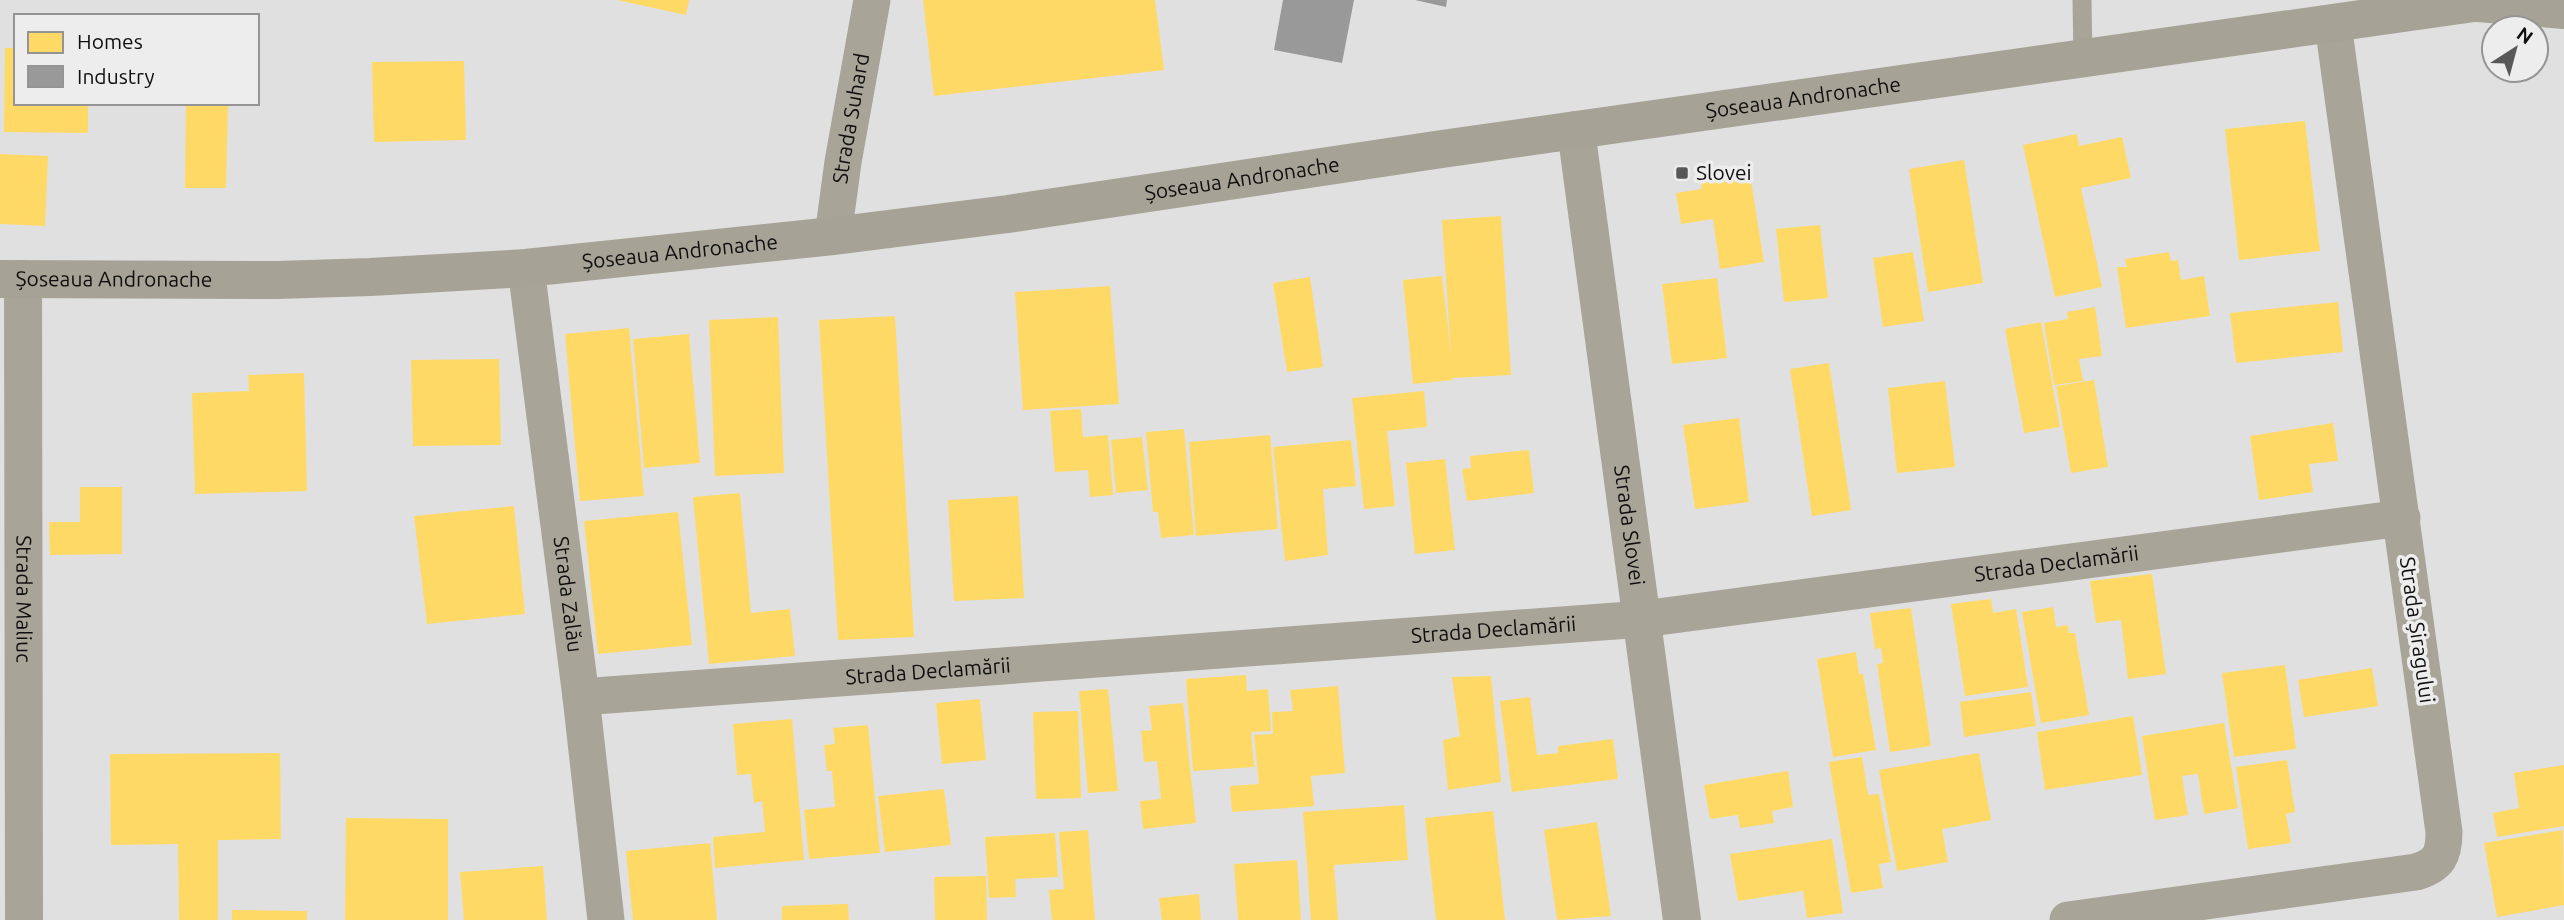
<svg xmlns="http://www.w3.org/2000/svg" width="2564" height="920" font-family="Ubuntu,sans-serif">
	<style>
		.homes { fill: #ffd966 }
		.industry { fill: #999 }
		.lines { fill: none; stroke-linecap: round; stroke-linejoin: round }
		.service { stroke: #a8a497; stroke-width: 19 }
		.minor { stroke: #a8a497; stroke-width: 37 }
		.tertiary { stroke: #a8a497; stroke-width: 38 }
		.secondary { stroke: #a6a396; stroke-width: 38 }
		.poi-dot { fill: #585858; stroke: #ededee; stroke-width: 2.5 }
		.labels { text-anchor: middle; stroke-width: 7; stroke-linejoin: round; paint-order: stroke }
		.street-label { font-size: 21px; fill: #0f0f0f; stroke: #ededee }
		.poi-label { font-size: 21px; fill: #0f0f0f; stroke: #ededee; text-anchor: start }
	</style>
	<rect width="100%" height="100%" fill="#e0e0e1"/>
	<path class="homes" d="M617 0H689L686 15Z
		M923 0H1155L1164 70 934 96Z
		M5 48H16V103H88V133L4 132Z
		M464 61 466 140 374 142 372 62Z
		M186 103H228L226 188H185Z
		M2305 121 2320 251 2239 260 2225 129Z
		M2077 134 2079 146 2122 137 2131 178 2081 188 2102 287 2055 297 2023 145Z
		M0 154 48 156 45 226 0 224Z
		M1964 160 1983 283 1928 292 1909 169Z
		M1750 175 1764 262 1720 269 1713 219 1681 224 1676 193 1702 189 1701 182Z
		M1501 216 1511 375 1452 378 1453 380 1413 384 1403 280 1442 276 1451 354 1442 220Z
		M1820 225 1828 298 1784 302 1776 229Z
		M1913 252 1924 321 1883 327 1873 258Z
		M2169 252 2171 261 2178 260 2181 280 2204 276 2210 316 2126 328 2117 267H2127L2125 259Z
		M1310 277 1323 367 1287 372 1273 283Z
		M1717 278 1727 358 1672 364 1662 284Z
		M1110 286 1119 404 1023 410 1015 292Z
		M2338 302 2343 352 2236 363 2230 313Z
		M2095 307 2102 356 2079 359 2083 381 2054 385 2044 323 2068 319 2067 312Z
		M895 316 914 637 838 640 819 320Z
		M778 317 784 473 715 476 709 320Z
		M2041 322 2060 427 2024 433 2005 329Z
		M629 328 644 496 580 501 565 334Z
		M689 334 700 463 644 468 633 339Z
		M499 359 501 445 413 446 411 360Z
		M1829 363 1851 510 1812 516 1790 369Z
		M304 373 307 491 195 494 192 393 249 391 248 375Z
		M2094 380 2108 467 2071 473 2056 386Z
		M1945 381 1955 467 1897 473 1888 388Z
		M1424 391 1427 427 1387 431 1395 506 1364 509 1352 398Z
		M1081 409 1083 437 1108 435 1113 495 1090 497 1088 470 1055 472 1050 411Z
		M1739 418 1749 502 1695 509 1683 425Z
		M2333 423 2338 461 2309 464 2313 492 2259 500 2250 436Z
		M1184 429 1194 535 1161 538 1158 512H1153L1146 432Z
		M1270 435 1278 529 1196 536 1189 442Z
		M1142 437 1148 490 1116 493 1111 440Z
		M1351 440 1356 486 1323 489 1328 555 1285 561 1273 447Z
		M1529 450 1534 493 1467 501 1462 469 1471 468 1470 456Z
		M1445 459 1455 550 1415 554 1406 463Z
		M80 487H122V554L50 555 49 522H80Z
		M740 493 751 613 790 609 795 656 709 664 693 497Z
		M1018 496 1024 598 954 601 948 500Z
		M514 506 525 614 427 624 414 516Z
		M678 512 692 645 598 654 584 521Z
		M2152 574 2166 674 2128 679 2121 620 2096 623 2090 581Z
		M1991 599 1993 613 2016 609 2028 687 1965 696 1951 604Z
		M2053 607 2056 627 2068 625 2069 633H2075L2089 715 2041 723 2022 612Z
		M1911 608 1931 746 1890 752 1877 664 1883 663 1881 648 1875 649 1870 613Z
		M1856 652 1859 674H1863L1876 750 1833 757 1817 659Z
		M2285 665 2296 749 2234 757 2222 673Z
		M2372 668 2378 706 2304 717 2298 680Z
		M1246 675 1247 691 1268 689 1271 731 1251 732 1254 767 1193 771 1186 679Z
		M1491 676 1501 782 1448 790 1443 740 1460 736 1452 677Z
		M1338 686 1345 773 1311 776 1314 806 1232 812 1230 786 1259 784 1254 735 1273 734 1272 712 1293 711 1290 690Z
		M1108 689 1118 791 1088 793 1079 691Z
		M2031 692 2036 726 1964 737 1960 702Z
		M1530 697 1537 755 1558 753V746L1613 739 1618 779 1512 792 1500 701Z
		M980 699 986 760 942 764 936 703Z
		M1183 703 1196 823 1143 829 1140 801 1161 799 1157 761 1144 762 1141 731 1152 730 1149 706Z
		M1078 711 1081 798 1036 799 1033 712Z
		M2133 716 2142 775 2045 790 2037 732Z
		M792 719 804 860 715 868 713 837 765 832 762 801 754 803 751 774 737 775 733 724Z
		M2224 723 2238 808 2204 814 2198 774 2182 776 2188 815 2155 820 2142 736Z
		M868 725 880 853 809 859 804 810 835 807 832 771H827L824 745 835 744 833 728Z
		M280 753 281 839 218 840V920H179L178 844 111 845 110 754Z
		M1979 753 1991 820 1942 829 1948 862 1897 871 1879 770Z
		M1862 757 1868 795 1879 794 1891 862 1879 864 1883 888 1851 893 1829 762Z
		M2287 760 2295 812 2286 814 2291 843 2248 849 2236 767Z
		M2564 765V826L2497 837 2493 813 2519 808 2514 773Z
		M1788 771 1793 807 1772 811 1774 823 1740 828 1738 815 1710 819 1704 785Z
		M944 789 951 845 885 852 878 796Z
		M1404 805 1408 860 1334 865 1338 920H1311L1303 812Z
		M1493 811 1505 920H1436L1425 818Z
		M346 818 448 819V920H345Z
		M1597 822 1611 916 1557 920 1544 830Z
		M1088 830 1095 920H1052L1049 890 1064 889 1059 832Z
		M2563 830 2564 905 2497 917 2484 843Z
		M1055 833 1058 877 1015 879 1016 897 989 898 985 837Z
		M1832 839 1843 913 1807 918 1803 891 1738 901 1730 854Z
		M710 843 717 920H633L626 851Z
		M1297 860 1301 920H1238L1234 864Z
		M543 866 547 920H464L460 872Z
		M986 876 987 920H935L934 877Z
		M1199 894 1201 920H1162L1159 898Z
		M848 904 849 920H782V906Z
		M232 910 307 911V920H232Z"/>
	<path class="industry" d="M1283 0H1354L1342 63 1274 50Z
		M1415 0H1447L1446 7Z"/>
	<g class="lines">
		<path class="service" d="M2082 0 2083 59"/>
		<g class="minor">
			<path id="s1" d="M833 236 843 162 872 0"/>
			<path id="s2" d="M526 268 581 697 606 920"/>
			<path id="s3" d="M581 697 1643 619 2402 518"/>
			<path d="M2068 920 2416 872C2439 865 2444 855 2444 832L2333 24"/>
		</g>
		<g class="tertiary">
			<path id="s4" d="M1576 130 1682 920"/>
			<path id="s5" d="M23 279 24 920"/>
		</g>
		<g class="secondary">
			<path d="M2478 3 2564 10"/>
			<path id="s6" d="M0 279 277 280 371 277 526 268 833 236 1008 214 1442 149 2495 0"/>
		</g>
	</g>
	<rect class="poi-dot" x="1675" y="166" width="14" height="14" rx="3.5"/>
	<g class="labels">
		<g class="street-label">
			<text dy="7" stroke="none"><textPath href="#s6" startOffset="1815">Șoseaua Andronache</textPath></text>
			<text dy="7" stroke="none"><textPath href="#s1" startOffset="119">Strada Suhard</textPath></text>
			<text dy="7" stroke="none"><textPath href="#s6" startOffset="1248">Șoseaua Andronache</textPath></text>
			<text dy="7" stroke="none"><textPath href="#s6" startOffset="681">Șoseaua Andronache</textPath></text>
			<text dy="7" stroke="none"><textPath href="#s6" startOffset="114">Șoseaua Andronache</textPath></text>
			<text dy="7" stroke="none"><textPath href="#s4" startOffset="399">Strada Slovei</textPath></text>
			<text dy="7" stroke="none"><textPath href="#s3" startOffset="1482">Strada Declamării</textPath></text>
			<text dy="7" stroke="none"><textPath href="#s2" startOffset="329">Strada Zalău</textPath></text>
			<text dy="7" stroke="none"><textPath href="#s5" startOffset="320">Strada Maliuc</textPath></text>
			<text dy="7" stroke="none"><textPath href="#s3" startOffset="915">Strada Declamării</textPath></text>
			<text transform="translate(2417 630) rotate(82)" y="7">Strada Șiragului</text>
			<text dy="7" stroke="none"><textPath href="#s3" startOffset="348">Strada Declamării</textPath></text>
		</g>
		<g class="poi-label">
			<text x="1696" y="180">Slovei</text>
		</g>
	</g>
	<rect x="14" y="14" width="245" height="91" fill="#ededee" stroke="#949495" stroke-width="2"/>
	<rect x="28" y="32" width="35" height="21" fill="#ffd966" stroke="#949495" stroke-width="2"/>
	<text x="77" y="49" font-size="21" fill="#0f0f0f">Homes</text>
	<rect x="28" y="66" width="35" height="21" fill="#999999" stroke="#949495" stroke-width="2"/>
	<text x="77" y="84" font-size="21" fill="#0f0f0f">Industry</text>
	<g transform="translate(2515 49) rotate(36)"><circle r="33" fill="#ededee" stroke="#949495" stroke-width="2"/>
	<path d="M0-5L12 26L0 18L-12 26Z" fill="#585858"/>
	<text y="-10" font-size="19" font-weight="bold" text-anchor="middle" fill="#0f0f0f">N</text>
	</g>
</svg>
